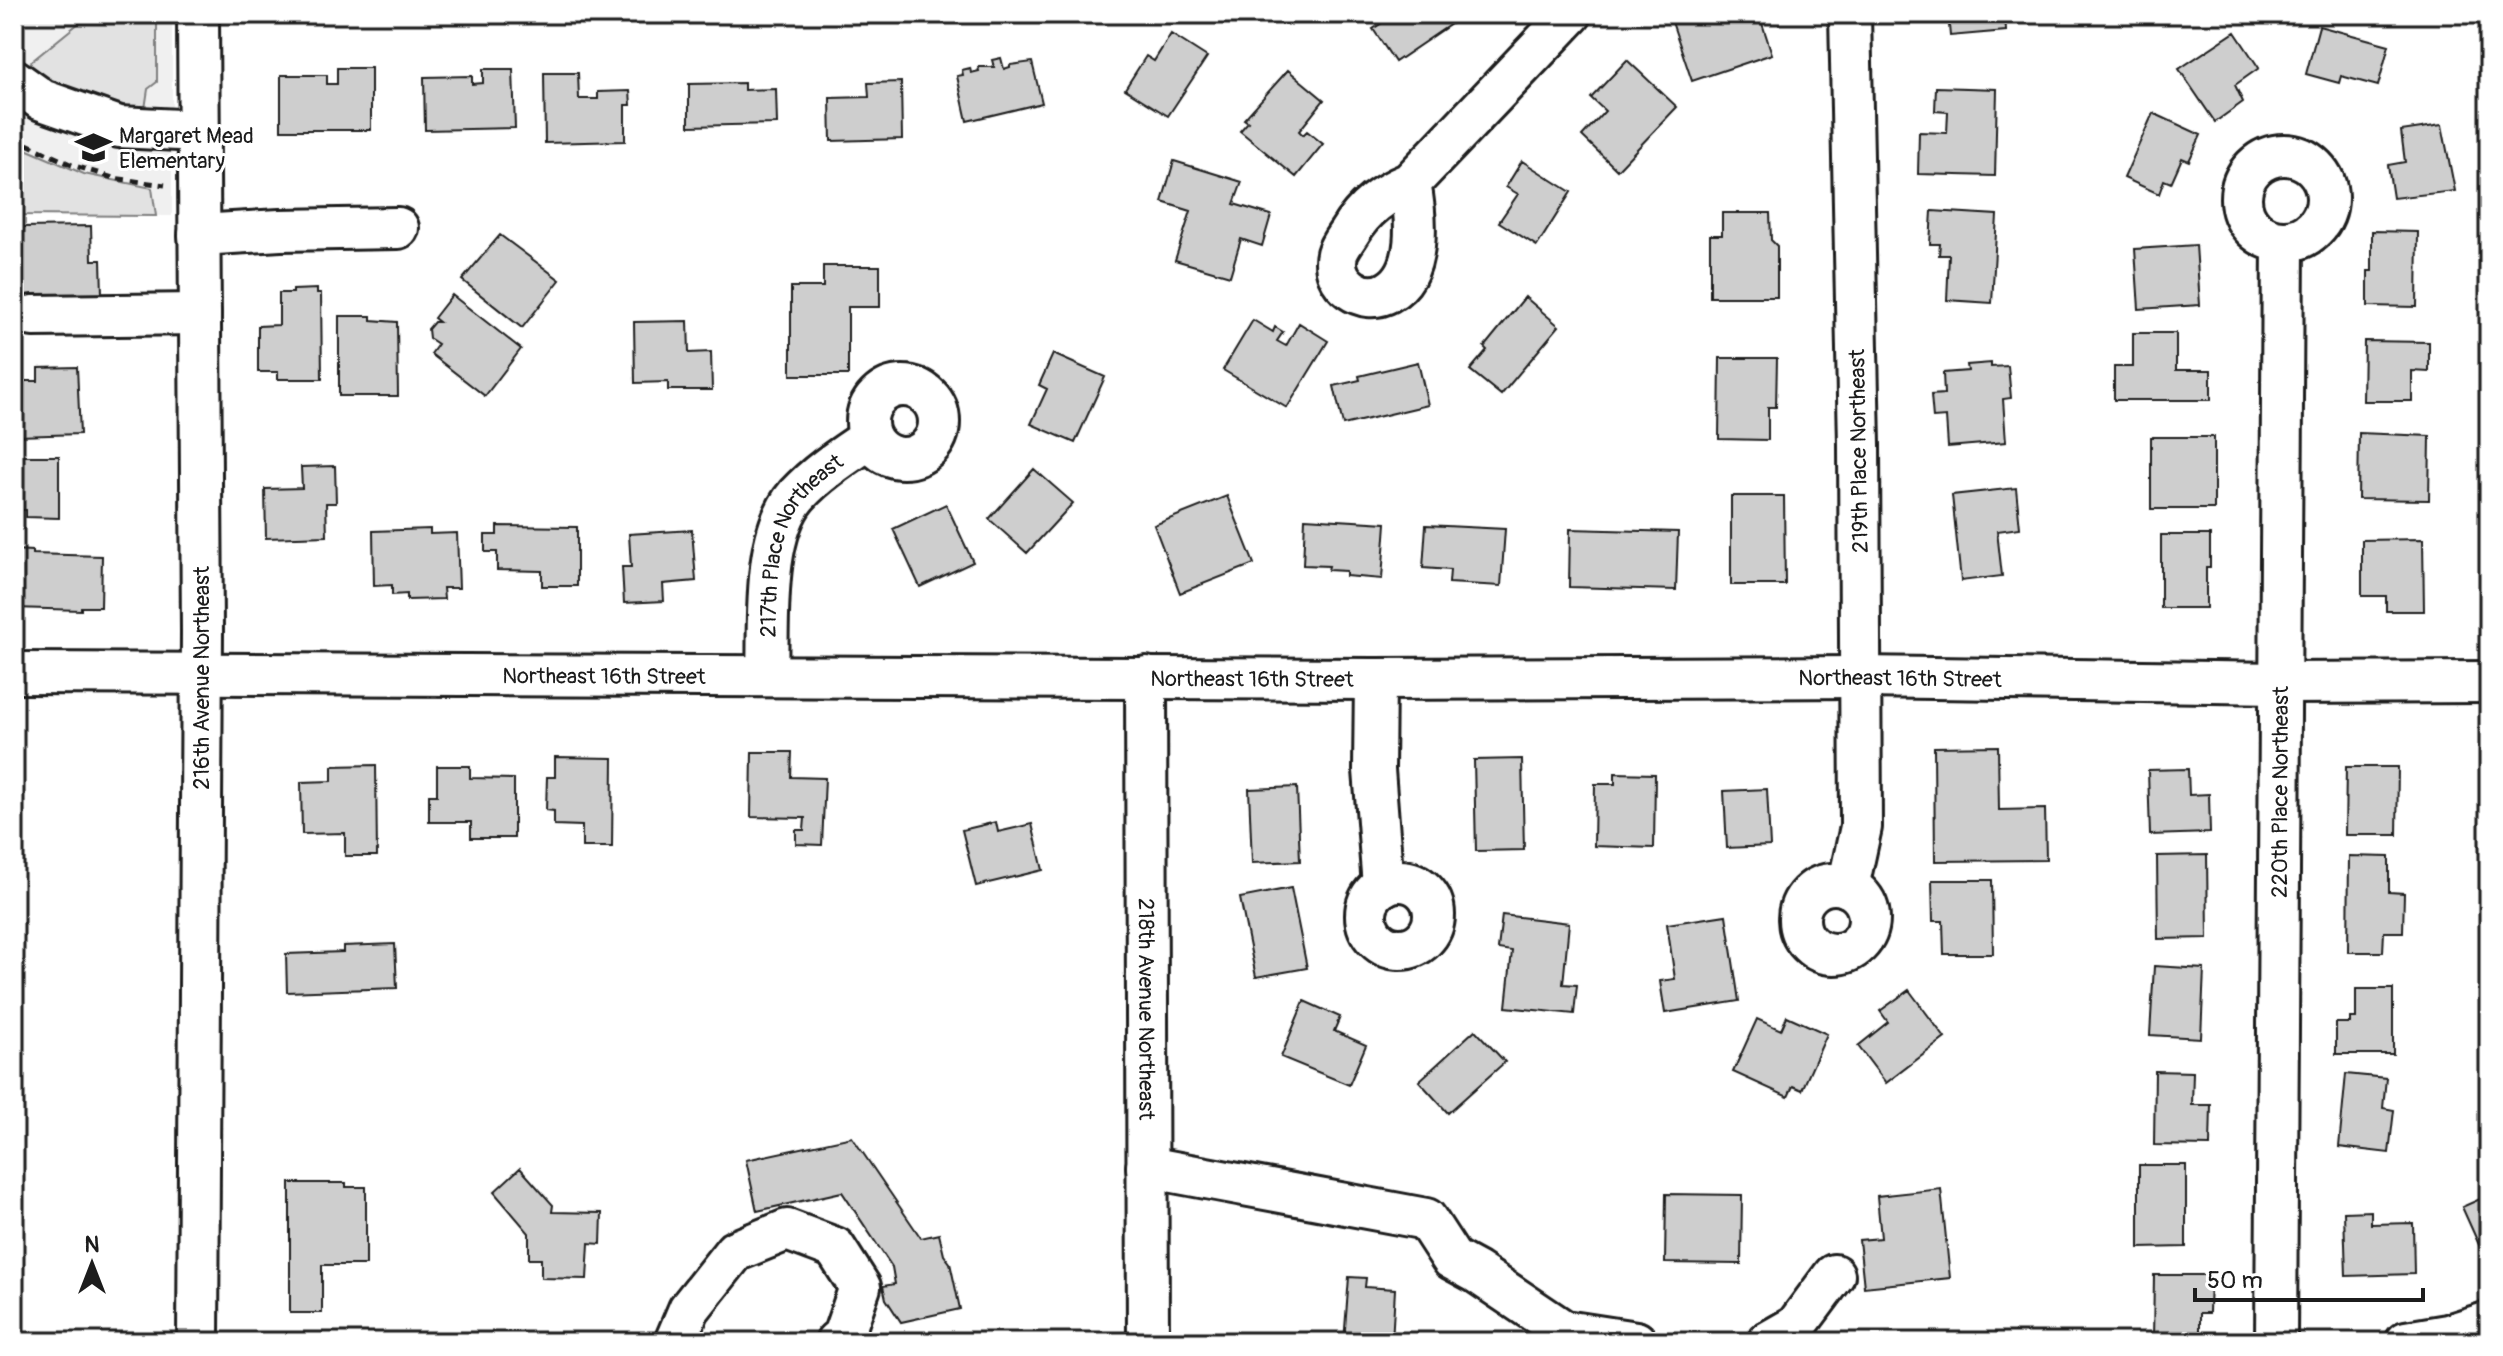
<svg xmlns="http://www.w3.org/2000/svg" width="2503" height="1356" font-family="Pangolin,sans-serif">
	<style>
		.built { fill: #f0f0f0 }
		.green { fill: #e2e2e2; stroke: #7f7f7f; stroke-width: 2 }
		.building { fill: #cecece; stroke: #1c1c1c; stroke-width: 2 }
		.lines { fill: none; stroke-linecap: round; stroke-linejoin: round }
		.minor-casing { stroke: #1c1c1c; stroke-width: 46 }
		.path { stroke: #1c1c1c; stroke-width: 5; stroke-dasharray: 8 6; stroke-linecap: butt }
		.minor { stroke: #fff; stroke-width: 40 }
		.labels { text-anchor: middle; stroke-width: 6; stroke-linejoin: round; paint-order: stroke }
		.poi-label { font-size: 22px; fill: #1c1c1c; stroke: #fff; text-anchor: start }
		.street-label { font-size: 22px; fill: #1c1c1c; stroke: #fff }
	</style>
	<rect width="100%" height="100%" fill="#fff"/>
	<filter id="ink" filterUnits="userSpaceOnUse"><feTurbulence type="fractalNoise" baseFrequency=".0125" numOctaves="2"/><feDisplacementMap in="SourceGraphic" scale="16" xChannelSelector="R" yChannelSelector="G"/><feConvolveMatrix kernelMatrix="1 2 1 2 8 2 1 2 1" color-interpolation-filters="sRGB"/></filter>
	<g filter="url(#ink)">
		<path class="built" d="M14 14H172V216L14 215Z"/>
		<path class="green" d="M90 14H157V82L148 89 145 109 101 106 25 71 32 61Z
			M14 144 84 174 152 188 156 216 14 215Z"/>
		<path class="building" d="M1395 14H1460L1448 22 1451 24 1395 62 1373 29Z
			M1687 14H1759L1772 54 1692 81 1671 19Z
			M1948 14H2005L2006 31 1950 36Z
			M2319 26 2389 45 2378 86 2341 76 2339 83 2306 74Z
			M2235 32 2259 68 2235 85 2243 102 2215 122 2179 69Z
			M1171 34 1207 57 1168 116 1125 89 1146 56 1154 61Z
			M1001 58 1004 69 1010 67V65L1032 62 1042 103 967 121 957 76 963 75 962 70 970 68 971 73 979 71 978 67H994L992 60Z
			M1627 60 1677 107 1617 170 1582 136 1605 111 1591 98Z
			M337 68H371V130H281V75H327V84H337Z
			M483 69H513L515 128 425 130 424 77 472 76V84L483 83Z
			M1288 70 1324 100 1299 131 1303 135 1307 131 1323 144 1296 177 1240 131 1248 122 1244 119Z
			M544 73H578L579 99H598V92L630 91 631 105H625V141L545 143Z
			M901 82 902 139 831 141 830 98 869 97 868 83Z
			M744 83V90L776 89 777 124 689 126V84Z
			M1936 87 1997 89 1995 176 1918 174 1919 132 1947 133 1948 112 1935 111Z
			M2153 113 2201 135 2189 161 2182 158 2171 183 2164 180 2159 194 2124 178Z
			M2442 125 2455 191 2393 198 2388 165 2405 162 2401 131Z
			M1174 161 1242 182 1234 204 1271 215 1262 246 1241 239 1230 276 1175 260 1191 211 1162 202Z
			M1522 161 1571 192 1537 246 1499 222 1518 194 1506 187Z
			M1932 211 1997 215 1992 303 1947 300 1949 255H1939L1940 244H1930Z
			M1722 213H1770L1771 240 1777 246V297H1710V235H1722Z
			M91 226 92 260H101L102 294 23 295 22 227Z
			M2372 231 2418 232 2417 307 2368 306V271H2372Z
			M500 235 560 280 522 328 462 280Z
			M2196 245 2200 305 2139 309 2135 249Z
			M823 266H880V307H848V375H791V287H823Z
			M317 289V293H321L322 379H278V372H258V326L279 325V293H293V290Z
			M452 295 521 349 485 396 431 354 438 344 429 338 428 329 434 322H439L434 318Z
			M1525 297 1559 326 1501 395 1470 370 1487 350 1484 347Z
			M339 316H371V320L397 322 398 396H339Z
			M1253 320 1273 332 1275 327 1283 332 1277 341 1286 346 1299 323 1328 341 1287 408 1223 370Z
			M688 321 689 353 711 352 712 390H668V382L635 383 634 322Z
			M2133 333H2176V370H2211V400H2114V367H2133Z
			M2364 341 2429 342V372L2412 371V401H2363Z
			M1053 354 1105 377 1075 443 1031 424 1047 389 1039 385Z
			M1720 358H1777L1776 407H1768V440L1719 439Z
			M1418 362 1428 405 1343 425 1334 386 1360 380 1359 376Z
			M1991 363V367L2008 366 2011 398 2003 399 2006 442 1948 447 1946 417 1933 418 1931 395 1944 394 1943 373 1968 371 1967 365Z
			M77 367 80 434 18 436 17 381H38V368Z
			M2359 433 2430 436 2429 500 2358 499Z
			M2151 437H2214V509H2151Z
			M14 456H59V518L26 517V510H14Z
			M335 466 336 503H326L327 536 266 538 265 489 302 488 301 467Z
			M1034 469 1073 503 1027 553 989 519Z
			M2016 488 2020 528 1997 531 2002 576 1961 581 1952 495Z
			M1227 496 1254 564 1180 593 1154 525Z
			M1731 496H1784L1785 585H1731Z
			M946 504 973 562 920 587 893 529Z
			M1305 518 1386 523 1382 579 1346 576V571L1328 570 1329 566 1303 565Z
			M1426 525 1505 529 1501 586 1449 583 1450 570 1423 568Z
			M497 526 577 527V586H542V571L497 570V552H485V535H497Z
			M430 529V534L457 533 459 588H443L444 599 407 600V594L392 595V585L374 586 373 531Z
			M1570 529 1678 532 1676 590 1569 587Z
			M692 530 696 581 663 584 664 601 624 603 622 567H631L629 534Z
			M2161 535H2210V567H2206V608H2161Z
			M2423 539 2424 611H2386V596H2362V540Z
			M14 550 32 551V554L102 556 101 607H81V610L14 608Z
			M1998 746 1999 810 2045 809 2046 860 1935 861 1934 747Z
			M752 752H792L791 777 825 778 822 845 796 844V830H804L805 818 751 817Z
			M555 757 613 758 612 847H582V826L554 825V811L546 810 547 777H555Z
			M1522 759 1524 850 1476 851 1474 760Z
			M376 765 377 856H345V833L302 834 301 782 332 781V766Z
			M437 766H470V778L514 779V838H471V822H429V795H437Z
			M2346 767H2398L2397 835H2345Z
			M2188 769 2189 795 2209 794 2210 833 2150 835 2148 770Z
			M1615 773 1655 774 1654 848 1594 846 1595 784H1615Z
			M1297 787 1300 861 1252 863 1249 789Z
			M1767 789 1770 846 1727 848 1724 791Z
			M996 822 998 832 1032 824 1043 870 976 886 962 830Z
			M2207 855 2208 938 2158 939 2157 856Z
			M2349 856 2389 857V892L2404 893 2403 932H2384L2383 952H2348Z
			M1932 880H1992L1993 954H1944L1943 921H1933Z
			M1291 888 1307 968 1256 977 1240 898Z
			M1502 915 1569 923 1563 984 1577 985 1574 1014 1506 1007 1512 951 1498 949Z
			M1726 915 1739 1001 1665 1013 1660 981 1675 979 1667 924Z
			M395 944 397 988 287 992 286 954 343 952V946Z
			M2154 966 2204 969 2201 1038 2150 1035Z
			M2356 989H2393V1054H2336V1023H2350V1018H2356Z
			M1909 990 1945 1038 1886 1083 1858 1046 1888 1022 1880 1011Z
			M1304 1001 1340 1017 1334 1031 1366 1045 1349 1085 1281 1057Z
			M1787 1016 1827 1034 1802 1090 1793 1086 1788 1097 1733 1072 1757 1019 1781 1030Z
			M1475 1030 1505 1062 1448 1113 1419 1081Z
			M2155 1071 2193 1072 2192 1105H2211L2210 1146 2154 1145Z
			M2346 1074 2386 1078 2383 1108 2394 1110 2389 1153 2339 1147Z
			M852 1137 921 1238 939 1234 944 1255 950 1263 960 1309 901 1322 886 1299 883 1286 895 1284 892 1267 842 1192 757 1211 746 1160Z
			M2139 1165H2186V1247L2139 1248Z
			M520 1168 553 1205 552 1212 602 1213 601 1244 589 1243 587 1279 541 1278V1259H529V1233L494 1192Z
			M290 1183H346V1187H366V1265H322V1313H290Z
			M1941 1189 1950 1278 1864 1287 1859 1240 1881 1238 1877 1196Z
			M1666 1194 1742 1195 1741 1264 1665 1263Z
			M2489 1195V1254L2484 1256 2462 1207Z
			M2371 1211V1224L2413 1223 2414 1274 2346 1276 2344 1212Z
			M2154 1275H2210L2209 1313H2200V1342L2153 1341Z
			M1349 1277 1366 1278 1365 1287 1395 1289 1392 1342H1344Z"/>
		<g class="lines">
			<defs>
				<g id="minor">
					<path d="M198 14 202 632 198 1342"/>
					<path d="M14 80 42 100 119 127 199 131"/>
					<circle cx="2284" cy="198" r="43"/>
					<path d="M1410 183C1416 215 1423 273 1388 292 1363 306 1330 283 1337 254 1339 247 1345 239 1349 233 1364 208 1383 194 1410 183L1571 14"/>
					<path d="M199 235 280 230 398 228"/>
					<path d="M33 316 200 314"/>
					<circle cx="903" cy="422" r="36"/>
					<path id="s1" d="M14 673 1375 679 1860 677 2280 683 2489 682"/>
					<path id="s2" d="M767 675C769 623 762 535 797 495 818 472 845 455 870 438"/>
					<path id="s3" d="M1146 677 1148 1342"/>
					<path d="M1375 679 1374 770 1383 886"/>
					<circle cx="1400" cy="915" r="34"/>
					<circle cx="1834" cy="919" r="35"/>
					<path d="M1848 887 1861 827 1859 445 1850 14"/>
					<path d="M1147 1167 1426 1219 1452 1259 1476 1272 1564 1331 1636 1342"/>
					<path d="M675 1342 689 1309 735 1251 787 1230 835 1248 860 1287 843 1336 836 1342"/>
					<path d="M1768 1342 1796 1326 1834 1275"/>
					<path id="s4" d="M2276 1342 2283 242"/>
					<path d="M2406 1342 2448 1335 2489 1322"/>
				</g>
			</defs>
			<use href="#minor" class="minor-casing"/>
			<path class="path" d="M14 138 72 165 113 178 165 185"/>
			<use href="#minor" class="minor"/>
		</g>
	</g>
	<defs>
		<symbol id="school-bare" viewBox="-9 -9 18 18"><path d="M0-5L7-2L0 1L-7-2ZM-4 1L0 2.5L4 1V4Q0 6-4 4Z" fill="#1c1c1c" stroke="#fff" stroke-width="2.5" paint-order="stroke"/></symbol>
	</defs>
	<g fill-rule="evenodd">
		<use href="#school-bare" x="68" y="122" width="51" height="51"/>
	</g>
	<g class="labels">
		<g class="poi-label">
			<text x="119" y="143">Margaret Mead<tspan x="119" dy="25">Elementary</tspan></text>
		</g>
		<g class="street-label">
			<text transform="translate(1858 451) rotate(-91)" y="8">219th Place Northeast</text>
			<text dy="8" stroke="none"><textPath href="#s2" startOffset="140">217th Place Northeast</textPath></text>
			<text dy="8" stroke="none"><textPath href="#s1" startOffset="590">Northeast 16th Street</textPath></text>
			<text transform="translate(201 678) rotate(-90)" y="8">216th Avenue Northeast</text>
			<text dy="8" stroke="none"><textPath href="#s1" startOffset="1238">Northeast 16th Street</textPath></text>
			<text dy="8" stroke="none"><textPath href="#s1" startOffset="1886">Northeast 16th Street</textPath></text>
			<text dy="8" stroke="none"><textPath href="#s4" startOffset="550">220th Place Northeast</textPath></text>
			<text dy="8" stroke="none"><textPath href="#s3" startOffset="332">218th Avenue Northeast</textPath></text>
		</g>
	</g>
	<rect width="2503" height="1356" fill="none" stroke="#fff" stroke-width="48"/>
	<rect x="24" y="24" width="2455" height="1308" fill="none" stroke="#1c1c1c" stroke-width="3" filter="url(#ink)"/>
	<g transform="translate(92 1264)" stroke="#ffffff" stroke-width="6" paint-order="stroke">
	<path d="M0-6L14 30L0 20L-14 30Z" fill="#1c1c1c"/>
	<text y="-12" font-size="22" font-weight="bold" text-anchor="middle" fill="#1c1c1c">N</text>
	</g>
	<path d="M2195 1288v12h228v-12" fill="none" stroke="#1c1c1c" stroke-width="4"/>
	<text x="2207" y="1288" font-size="24" fill="#1c1c1c" stroke="#ffffff" stroke-width="6" paint-order="stroke">50 m</text>
</svg>
